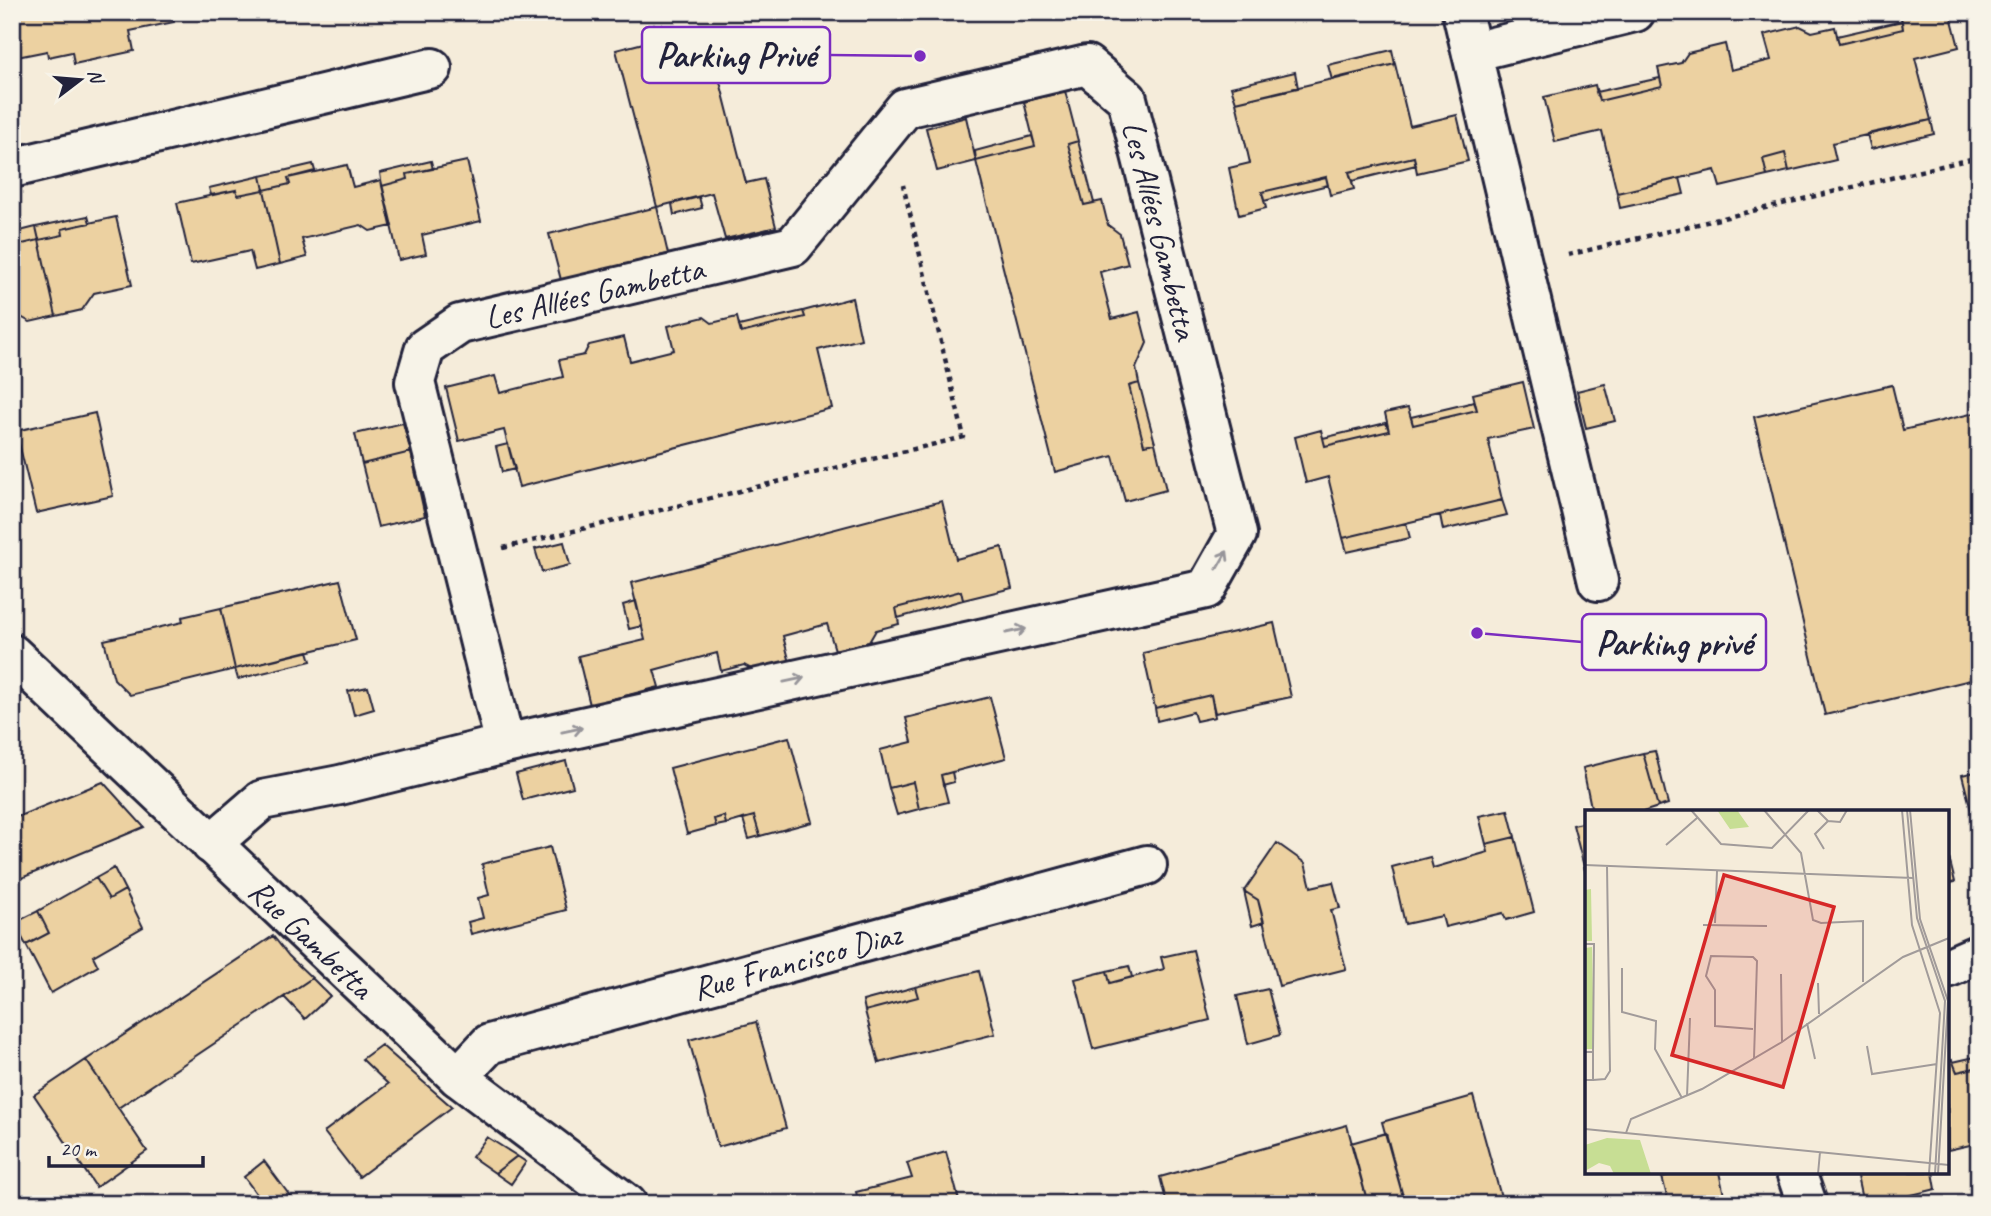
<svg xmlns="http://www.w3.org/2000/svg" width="1991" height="1216" font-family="Caveat,sans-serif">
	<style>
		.building { fill: #ecd1a1; stroke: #22223b; stroke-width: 2 }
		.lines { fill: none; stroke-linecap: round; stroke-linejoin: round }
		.minor-casing { stroke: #22223b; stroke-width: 44 }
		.path { stroke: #22223b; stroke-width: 4.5; stroke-dasharray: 5 5; stroke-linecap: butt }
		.minor { stroke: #f7f3e8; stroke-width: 38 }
		.oneway { stroke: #97959a }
		.labels { text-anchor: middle; stroke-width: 6; stroke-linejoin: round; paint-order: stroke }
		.street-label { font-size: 33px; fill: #22223b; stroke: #f7f3e8 }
		.inset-road { fill: none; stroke: #a19b9a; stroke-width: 2 }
		.view { fill: #d62828; fill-opacity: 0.15; stroke: #d62828; stroke-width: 3.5 }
		.inset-edge { fill: none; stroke: #22223b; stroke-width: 3.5 }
		.leader { fill: none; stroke: #7b2cbf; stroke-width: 2.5 }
		.callout-dot { fill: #7b2cbf; stroke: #f7f3e8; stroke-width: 2.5 }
		.callout { fill: #f7f3e8; stroke: #7b2cbf; stroke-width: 2.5 }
		.callout-label { font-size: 35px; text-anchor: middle; font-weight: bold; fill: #22223b }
	</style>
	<rect width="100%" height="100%" fill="#f5ecda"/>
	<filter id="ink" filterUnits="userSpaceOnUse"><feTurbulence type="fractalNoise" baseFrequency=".0143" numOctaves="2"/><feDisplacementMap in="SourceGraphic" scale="14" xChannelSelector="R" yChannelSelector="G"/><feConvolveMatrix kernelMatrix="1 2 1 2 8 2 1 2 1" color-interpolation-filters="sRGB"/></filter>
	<g filter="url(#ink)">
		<path class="building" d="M12 12H172L174 22 130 31 134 51 74 64 72 52 48 57 47 51 12 58Z
			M1900 12H1950L1959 47 1915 58 1931 120 1832 143 1836 160 1789 171 1785 153 1763 159 1767 176 1720 187 1715 170 1617 193 1602 131 1555 142 1544 97 1595 85 1599 101 1662 86 1658 68 1681 63 1688 53 1725 44 1731 70 1771 60 1764 35 1800 26 1812 32 1835 27 1839 44 1903 29Z
			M1902 21 1903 29 1839 44 1837 36Z
			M706 27 746 183 764 179 776 227 725 239 712 193 657 207 616 50Z
			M1392 50 1395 64 1332 80 1328 65Z
			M1395 64 1410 126 1457 115 1468 161 1417 173 1414 157 1349 172 1354 189 1330 195 1326 177 1262 192 1266 208 1239 215 1229 168 1250 163 1236 102Z
			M1295 72 1298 88 1236 102 1231 87Z
			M1660 78 1662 86 1599 101 1596 92Z
			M1065 91 1078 141 1068 144 1084 205 1102 201 1108 225 1120 234 1128 264 1100 272 1112 319 1139 312 1147 343 1136 368 1139 383 1129 386 1144 445 1155 443 1166 490 1125 501 1113 456 1055 472 976 161 1035 146 1024 102Z
			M966 117 976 161 937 171 926 128Z
			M1931 120 1934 134 1871 149 1867 134Z
			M1032 136 1035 146 976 161 975 151Z
			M1078 141 1094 203 1084 205 1068 144Z
			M1785 153 1789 171 1767 176 1763 159Z
			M1414 157 1416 165 1352 181 1349 172Z
			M431 161 433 169 407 174 408 179 382 186 380 173Z
			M467 161 481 221 422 235 426 254 399 260 382 186 408 179 407 174Z
			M313 164 315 171 288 178 290 184 264 190 261 176Z
			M347 165 353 187 381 180 392 226 370 231 361 225 302 239 307 257 280 264 264 190 290 184 288 178Z
			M261 176 264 190 238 195 236 190 211 195 209 188Z
			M1326 177 1328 185 1264 201 1262 192Z
			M1680 178 1684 194 1620 208 1617 193Z
			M236 190 238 195 264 190 280 264 255 270 250 251 191 264 177 203Z
			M699 197 702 208 674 215 672 204Z
			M657 207 668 254 561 280 549 234Z
			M88 216 90 223 62 229 63 235 39 240 36 227Z
			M116 217 132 285 94 293 82 310 56 316 39 240 63 235 62 229Z
			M36 227 39 240 14 246 12 233Z
			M39 240 56 316 30 322 12 312V241L14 246Z
			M852 298 861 339 818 350 832 408 519 487 504 430 459 441 446 388 495 376 500 393 563 377 559 360 584 355 589 345 624 337 630 361 674 350 668 326 704 317 712 323 737 317 741 333 805 317 803 311Z
			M803 311 805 317 741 333 739 326Z
			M1523 382 1534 429 1488 439 1502 500 1343 538 1328 477 1306 483 1295 437 1321 430 1325 446 1389 431 1385 413 1408 408 1413 425 1477 410 1473 394Z
			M1139 383 1155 443 1144 445 1129 386Z
			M1605 384 1615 421 1586 428 1577 391Z
			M1892 385 1903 430 1979 412V678L1825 715 1754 417Z
			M1474 402 1477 410 1413 425 1411 417Z
			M95 413 113 496 36 513 16 431Z
			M403 423 411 452 362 464 355 434Z
			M1386 423 1389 431 1325 446 1323 438Z
			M508 444 515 469 502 472 496 447Z
			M411 452 425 516 378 527 362 464Z
			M1502 500 1507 515 1443 530 1440 515Z
			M942 501 956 559 1002 547 1012 588 963 600 961 591 896 608 899 624 876 630 869 642 835 650 827 624 783 636 790 663 755 671 744 665 721 671 717 653 654 670 659 687 590 705 578 656 645 640 631 583Z
			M1406 523 1410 538 1347 552 1343 538Z
			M564 542 570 565 542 572 535 549Z
			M340 580 356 640 235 669 221 608Z
			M961 591 963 600 898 618 896 608Z
			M636 601 642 626 629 629 623 605Z
			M221 608 235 669 130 695 114 679 104 640 183 622 182 617Z
			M1274 623 1291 697 1215 713 1211 695 1155 708 1143 653Z
			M308 651 311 661 238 679 235 669Z
			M368 687 374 709 354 715 348 691Z
			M1211 695 1215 717 1196 721 1193 712 1157 721 1155 708Z
			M990 697 1006 758 941 775 948 802 919 809 913 782 889 788 880 750 912 742 906 718Z
			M789 737 812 822 760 836 754 816 726 824 724 816 714 819 716 826 687 834 670 768Z
			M1655 751 1668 804 1658 807 1643 753Z
			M1643 753 1658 807 1643 812H1592L1583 768Z
			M566 761 573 787 523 800 516 774Z
			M1979 771V841L1962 775Z
			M952 772 954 782 943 785 941 775Z
			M103 782 144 827 12 882V819Z
			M913 782 919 809 897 815 889 788Z
			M1508 810 1515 837 1486 844 1479 816Z
			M724 816 726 824 716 826 714 819Z
			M754 816 760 836 749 839 743 819Z
			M1587 822V878L1573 825Z
			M1515 837 1534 912 1506 920 1503 913 1445 927 1442 916 1405 924 1392 867 1430 857 1433 868 1488 852 1486 844Z
			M1277 843 1305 863 1311 887 1333 882 1340 908 1331 910 1346 969 1279 986 1258 900 1244 891Z
			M550 847 566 910 471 934 468 922 483 918 478 898 489 895 482 864Z
			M1947 850 1955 882 1947 884Z
			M114 868 125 890 109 899 96 878Z
			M96 878 109 899 125 890 143 927 93 956 98 966 51 993 26 945 49 933 38 911Z
			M1244 891 1258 900 1264 922 1252 926Z
			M38 911 49 933 26 945 14 923Z
			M273 936 289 956 312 978 118 1108 86 1060Z
			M1193 950 1210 1020 1093 1049 1075 979 1107 971 1110 983 1164 969 1161 957Z
			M1129 966 1132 977 1110 983 1107 971Z
			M979 971 995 1034 879 1063 865 1011 918 997 915 987Z
			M312 978 330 996 305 1019 284 997Z
			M915 987 918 997 865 1011 863 1001Z
			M1268 989 1280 1035 1248 1044 1237 996Z
			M756 1022 786 1128 718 1147 689 1040Z
			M381 1045 452 1107 359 1177 324 1132 388 1084 362 1059Z
			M1979 1056V1067L1957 1072 1953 1062Z
			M86 1060 147 1151 96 1187 34 1095Z
			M1952 1060 1957 1072 1979 1067V1143L1948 1150 1947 1061Z
			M1473 1096 1503 1204H1405L1382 1122Z
			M1347 1125 1368 1204H1167L1160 1177Z
			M1386 1133 1405 1204H1368L1351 1143Z
			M487 1137 517 1156 495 1173 472 1157Z
			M946 1152 960 1204H859L856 1192 912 1178 907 1163Z
			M517 1156 526 1162 511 1184 495 1173Z
			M264 1161 296 1204H264L244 1177Z
			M1679 1172H1719L1726 1204H1669L1662 1177Z
			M1856 1172H1933L1936 1189 1875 1204H1863Z
			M1074 1194 1077 1204H1056L1055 1200Z"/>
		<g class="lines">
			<defs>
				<g id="minor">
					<path d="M1462 12 1598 581"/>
					<path d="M1472 52 1635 12"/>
					<path d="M12 168 432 68"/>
					<path id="s1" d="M12 654 458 1077 627 1204"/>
					<path d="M211 844 262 800 340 785 505 744 1206 589 1237 534 1127 99 1087 65 905 108 793 246 460 324 425 348 415 382 505 744"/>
					<path d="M1947 968 1979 954"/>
					<path id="s2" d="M458 1077 489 1044 1147 865"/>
					<path d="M1796 1172 1807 1204"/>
				</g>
			</defs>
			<use href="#minor" class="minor-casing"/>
			<path class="path" d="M1568 255 1979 157
				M503 548 964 437 903 185"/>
			<use href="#minor" class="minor"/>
		</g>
		<defs><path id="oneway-shaft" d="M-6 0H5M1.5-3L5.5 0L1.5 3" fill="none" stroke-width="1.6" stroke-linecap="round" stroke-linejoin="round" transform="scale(1.75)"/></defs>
		<g class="oneway">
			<use href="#oneway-shaft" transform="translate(1222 560) rotate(-60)"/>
			<use href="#oneway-shaft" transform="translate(1016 631) rotate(-12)"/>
			<use href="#oneway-shaft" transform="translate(794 680) rotate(-12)"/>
			<use href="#oneway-shaft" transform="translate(572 730) rotate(-12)"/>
		</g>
	</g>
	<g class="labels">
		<g class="street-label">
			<text transform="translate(1161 230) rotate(76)" y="12">Les Allées Gambetta</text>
			<text transform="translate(594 292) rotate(-13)" y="12">Les Allées Gambetta</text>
			<text dy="12" stroke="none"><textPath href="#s1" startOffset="413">Rue Gambetta</textPath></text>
			<text dy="12" stroke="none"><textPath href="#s2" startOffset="364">Rue Francisco Diaz</textPath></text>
		</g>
	</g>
	<g transform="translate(1585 810)">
		<rect width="364" height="364" fill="#f5ecda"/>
		<path d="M132 0H152L164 17 145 19ZM6 79 7 131H0V80ZM7 137 9 239H0V138ZM22 328 55 330 66 364H29L25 356 14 353 0 361V335Z" fill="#c7de94"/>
		<path class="inset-road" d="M106 0 136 34 187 38 224 0M179 0 216 43 228 110 236 113 278 111V172M232 0 243 11 255 12 262 0M317 0 327 115 355 203 344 364M322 0 332 108 360 191 350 364M325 0 335 109 363 191 353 364M81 35 112 8M239 39 230 24 243 11M0 55 328 68M130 113 132 61M118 115 182 116M0 134H9L8 242M37 158V202L71 211 70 239 97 288M196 164 197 232M233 173 234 204M222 213 230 249M168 219 130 216V180L121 166 126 146 168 147 172 151 169 248M282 236 287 264 352 254M0 242H8V270H0M8 270 20 269 25 261 22 56M102 286 105 208M0 319 364 355M41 323 46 309 117 279 197 232 318 147 364 128M233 364 235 342"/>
		<path class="view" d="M139 65 249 97 198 277 87 245Z"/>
		<rect width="364" height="364" class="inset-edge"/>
	</g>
	<path class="leader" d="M920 56L830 55M1477 633L1582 642"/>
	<g class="callout-dot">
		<circle cx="920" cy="56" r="7"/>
		<circle cx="1477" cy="633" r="7"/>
	</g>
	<g class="callout">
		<rect x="642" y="27" width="188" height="56" rx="7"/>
		<rect x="1582" y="614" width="184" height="56" rx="7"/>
	</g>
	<g class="callout-label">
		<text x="736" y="67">Parking Privé</text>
		<text x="1674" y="655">Parking privé</text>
	</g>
	<rect width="1991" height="1216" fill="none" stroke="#f7f3e8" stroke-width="42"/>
	<rect x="21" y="21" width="1949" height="1174" fill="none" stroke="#22223b" stroke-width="2.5" filter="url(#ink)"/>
	<g transform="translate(80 80) rotate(74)" stroke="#f7f3e8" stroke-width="5" paint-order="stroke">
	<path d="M0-5L12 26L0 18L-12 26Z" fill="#22223b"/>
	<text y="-10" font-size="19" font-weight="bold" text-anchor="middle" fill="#22223b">N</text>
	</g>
	<path d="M49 1156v10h154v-10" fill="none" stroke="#22223b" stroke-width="3.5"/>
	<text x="60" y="1156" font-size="21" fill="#22223b" stroke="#f7f3e8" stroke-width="5" paint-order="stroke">20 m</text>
</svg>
